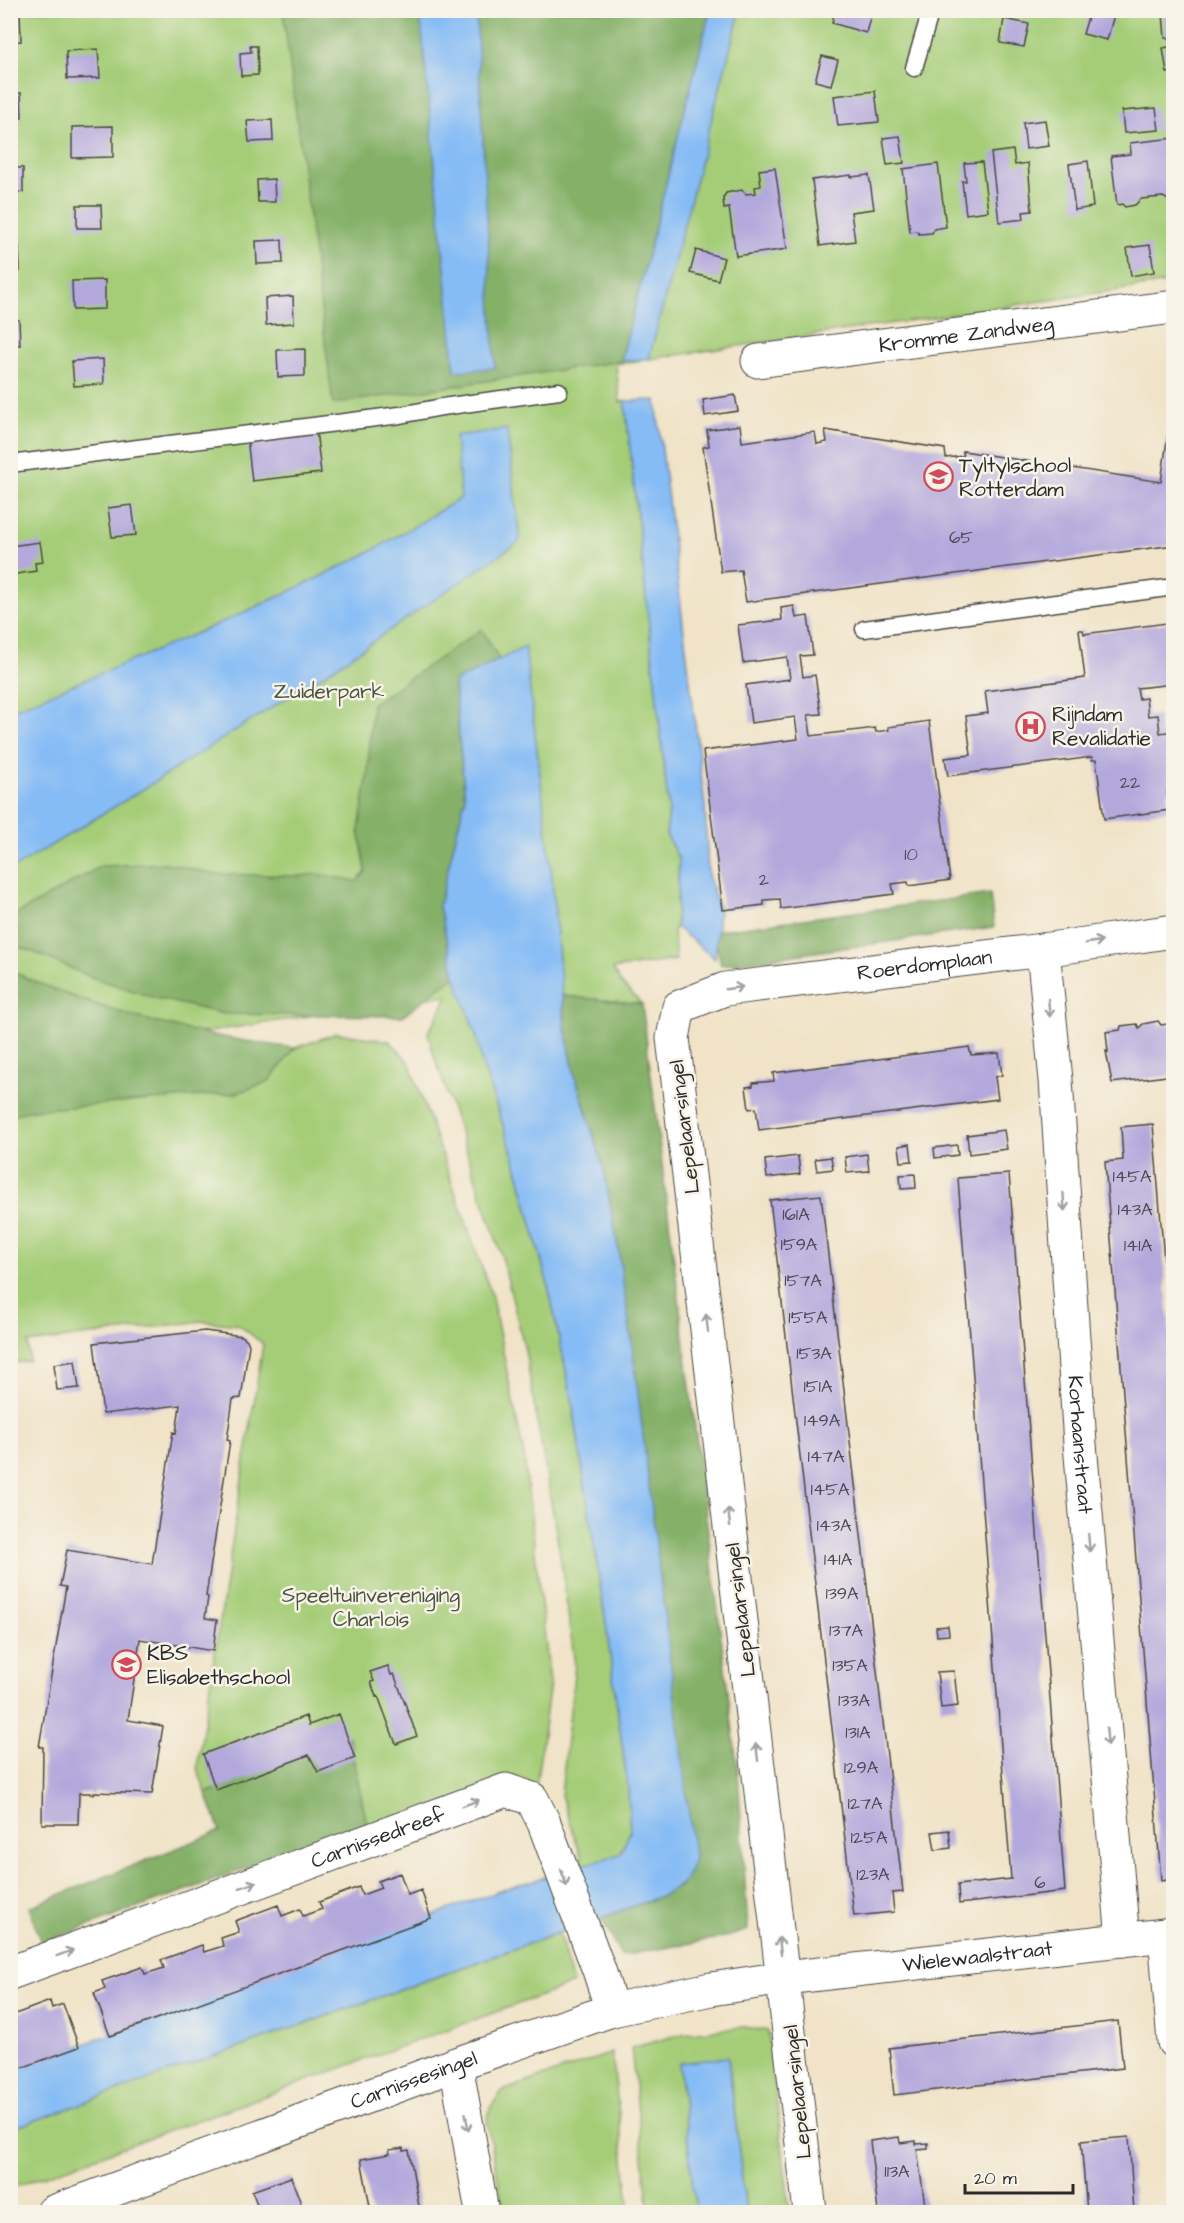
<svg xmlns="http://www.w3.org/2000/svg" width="1184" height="2223" font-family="'Architects Daughter',sans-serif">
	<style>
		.green { fill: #a5cd78; stroke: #687c52; stroke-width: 1.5 }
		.forest { fill: #84b068; stroke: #586e4a; stroke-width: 1.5 }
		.water { fill: #86bcf5; stroke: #587490; stroke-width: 1.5 }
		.building { fill: #b3a8dc }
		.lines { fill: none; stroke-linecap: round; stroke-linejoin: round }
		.service-casing { stroke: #494742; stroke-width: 19 }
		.minor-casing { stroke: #494742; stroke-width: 35 }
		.service { stroke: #fff; stroke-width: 16 }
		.minor { stroke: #fff; stroke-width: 33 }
		.oneway { stroke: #a0a0a0 }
		.labels { text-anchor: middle; stroke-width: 5; stroke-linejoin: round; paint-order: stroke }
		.number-label { font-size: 18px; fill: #4d4a57 }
		.street-label { font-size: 21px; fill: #2b2b2b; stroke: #f7f3e8 }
		.poi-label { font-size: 21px; fill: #2b2b2b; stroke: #f7f3e8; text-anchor: start }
		.park-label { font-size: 21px; fill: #4a543e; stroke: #f7f3e8 }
	</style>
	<rect width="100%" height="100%" fill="#f7f3e8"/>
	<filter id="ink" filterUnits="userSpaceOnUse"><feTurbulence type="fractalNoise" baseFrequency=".0167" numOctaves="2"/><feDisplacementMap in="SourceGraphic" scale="12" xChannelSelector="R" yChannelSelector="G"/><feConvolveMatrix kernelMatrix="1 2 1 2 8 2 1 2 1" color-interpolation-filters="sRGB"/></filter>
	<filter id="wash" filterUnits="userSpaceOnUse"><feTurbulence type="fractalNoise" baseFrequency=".008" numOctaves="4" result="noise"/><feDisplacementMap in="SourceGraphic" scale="24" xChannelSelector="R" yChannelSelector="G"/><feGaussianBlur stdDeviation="1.35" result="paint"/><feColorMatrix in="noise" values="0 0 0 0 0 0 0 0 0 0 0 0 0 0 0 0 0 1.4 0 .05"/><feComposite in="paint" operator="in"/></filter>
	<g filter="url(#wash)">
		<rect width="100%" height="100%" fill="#f0e3c7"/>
		<path class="green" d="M11 11H1173V282L616 364 620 402 625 401 669 812 666 834 679 860 676 927 673 931 676 960 613 969 620 982 642 1004 563 996 560 977 477 1038 482 1063 516 1164 548 1285 572 1399 605 1617 628 1789 630 1832 620 1854 584 1865 561 1795 575 1665 560 1554 525 1350 502 1257 432 1049 428 1032 440 1012 447 995 11 1062Z
			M337 1033 390 1041 409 1062 491 1293 524 1455 550 1682 534 1802 367 1825 355 1768 220 1831 197 1768 263 1344 239 1325 202 1321 28 1343 29 1361 11 1363V1108L268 1082 295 1048Z
			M559 1933 573 1984 11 2188V2129Z
			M744 2027 768 2031 790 2212H746L728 2057 679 2064 696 2212H649L631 2048 682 2034Z
			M612 2053 630 2212H504L487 2123 490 2108 502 2091Z"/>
		<path class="forest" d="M283 11H710L621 361 333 404Z
			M482 629 499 660 454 683 465 799 439 906 455 976 403 1016 224 1014 155 998 91 977 33 952 11 944 10 918 101 866 166 863 215 874 300 876 318 874 357 881 366 872 359 830 368 773 372 704Z
			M990 894 994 927 721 965 714 931Z
			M11 971C101 1013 196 1036 295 1048L268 1082 237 1093 33 1110 11 1115Z
			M563 996 642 1004 738 1772 748 1930 730 1936 621 1956 601 1918 664 1895 681 1885 618 1248 604 1170 574 1072 565 1027Z
			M349 1737 367 1825 41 1943 29 1907 220 1831 206 1793Z"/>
		<path class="water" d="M420 11H476L495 368 455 371Z
			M710 11H740L649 359 621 361Z
			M656 400 705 806 708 875 719 909 715 959 676 927 679 860 666 834 669 812 625 401Z
			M507 429 520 541 334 668 137 793 11 870V710C127 663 246 615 358 558 393 540 427 518 461 498L455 436Z
			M525 647 551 867 565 1027 574 1072 604 1170 618 1248 632 1344 694 1857C689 1879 683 1884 664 1895L11 2129V2071L499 1891 620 1854 630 1832 628 1789 605 1617 572 1399 548 1285 516 1164 482 1063 477 1038 455 976 439 906 465 799 454 682Z
			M728 2057 746 2212H696L679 2063Z"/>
		<g id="blocks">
			<path class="building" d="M835 10H872L866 33 832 23Z
				M1090 10 1114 15 1107 40 1083 34Z
				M10 11H20L21 41 10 42Z
				M1174 13V38H1165L1163 14Z
				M1004 19 1029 24 1024 47 1000 43Z
				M250 46H257L258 75 241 76 240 53 251 52Z
				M1174 46V72L1167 73 1163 48Z
				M98 49 100 78 67 79 66 51Z
				M822 56 838 60 831 85 815 81Z
				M875 91 879 122 838 126 834 96Z
				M10 93H21L22 118H10Z
				M1156 108 1159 130 1124 133 1122 111Z
				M272 120 273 141 249 142 247 121Z
				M1045 120 1049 146 1026 149 1023 123Z
				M113 126V157L72 158V127Z
				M900 136 904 163 887 165 883 138Z
				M1174 138V201H1170L1163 197 1141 199 1135 205 1125 207 1122 204 1117 205 1111 156 1131 154 1130 143Z
				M1013 150 1015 165 1028 163 1032 211 1023 212 1024 219 999 222 991 153Z
				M1088 161 1093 207 1075 210 1069 164Z
				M982 162 988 211 966 214 962 181H966L964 163Z
				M938 164 946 227 934 229 932 233 919 234 917 231 910 232 903 169Z
				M10 168H23V192L10 193Z
				M775 168 787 249 736 256 729 208 724 209 723 198 726 193 742 190 746 194 756 193 755 187 761 186 759 170Z
				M851 175V177L869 175 874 209 851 212 855 241 820 246 812 180Z
				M274 179 275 202H258L257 180Z
				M77 205H101L102 228H77Z
				M282 240 283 263 257 264 256 241Z
				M1150 245 1154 272 1131 276 1127 248Z
				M10 246H19L20 271 10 272Z
				M696 250 724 258 718 280 690 273Z
				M105 280V309L73 310 72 281Z
				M293 296 294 323 266 325 265 298Z
				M10 320H19L20 345H10Z
				M305 349V376L278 377 277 350Z
				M103 359 104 384 74 386 72 361Z
				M735 395 738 411 705 416 703 400Z
				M1172 406 1174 545 746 602 741 570 721 572 703 447 709 446 707 430 740 425 742 442 815 432 817 444 827 442 825 430 945 449 946 458 963 456V451L1161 482Z
				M316 430 321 473 252 481 247 438Z
				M132 505 136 535 112 537 108 508Z
				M40 542 43 562 35 563 36 571 10 575V546Z
				M794 606 796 618 808 616 813 655 800 656 803 677 815 675 821 714 808 715 811 736 875 728 876 732 889 730 888 727 929 721 950 880 909 886 908 882 892 884 894 894 781 909 780 899 764 900V905L723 910 703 751 798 739 795 717 751 723 746 685 790 679 787 657 743 663 738 625 782 620 781 608Z
				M1174 622V684L1137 688 1139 699 1146 698 1148 716 1158 715 1160 733 1174 731V791L1167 792 1170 810 1104 819 1096 760H1092V757L948 776 945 758 971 755 966 716 988 713 985 691 1085 678 1079 630H1083L1084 634Z
				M1158 1021 1161 1025 1174 1023V1075L1112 1083 1106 1051 1108 1052 1106 1032 1120 1030 1121 1026 1137 1024 1139 1028 1143 1024Z
				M969 1047 971 1055 999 1053 1002 1075 995 1077 998 1099 759 1130 756 1108 749 1109 746 1087 753 1086V1083L774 1081 773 1073Z
				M1153 1124 1174 1384V1879L1161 1881 1105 1162 1123 1160 1121 1127Z
				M1004 1130 1007 1149 969 1154 967 1135Z
				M910 1144 912 1161 901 1162 899 1146Z
				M957 1145 958 1155 935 1158 934 1148Z
				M867 1154 869 1171 847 1173 845 1157Z
				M798 1156 800 1174 767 1178 765 1160Z
				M831 1157 833 1169 817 1171 815 1159Z
				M915 1174 916 1188 901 1189 900 1175Z
				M1009 1174 1065 1891 959 1904 958 1885 1011 1879 958 1178Z
				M821 1195 903 1892 892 1893 894 1912 854 1916 770 1200Z
				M205 1331 242 1336 247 1340 249 1345 241 1398 233 1399 227 1440 230 1441 206 1596 208 1597 205 1618 217 1620 213 1651 140 1639 128 1720 163 1726 152 1794 94 1792V1795L90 1794V1793H79L78 1824H42L43 1747H39L66 1587 60 1586 67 1550 152 1564 173 1432 176 1433 180 1405 103 1414 94 1343Z
				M75 1361 79 1388 57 1390 54 1364Z
				M948 1626 949 1635 937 1636 936 1627Z
				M388 1666 391 1675 394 1674 417 1736 396 1744 378 1696 376 1697 371 1682 374 1681 370 1672Z
				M954 1671 958 1706 941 1708 937 1672Z
				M339 1714 355 1758 318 1772 309 1755 216 1790 203 1754 306 1716 309 1725Z
				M949 1830 951 1848 935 1850 932 1832Z
				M400 1873 408 1895 421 1890 431 1918 110 2036 94 1993 105 1989 102 1981 142 1967 145 1974 164 1968 161 1960 202 1945 204 1952 223 1946 221 1938 239 1932 235 1921 278 1905 282 1916 300 1909 303 1916 322 1909 319 1902 359 1887 362 1895 381 1888 378 1881Z
				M50 2001 52 2008 63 2004 79 2047 10 2072V2024L12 2023 10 2016Z
				M1118 2021 1123 2068 894 2095 889 2048Z
				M899 2137 900 2143 916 2141V2144L928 2143V2149L917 2150 926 2212H878L870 2141Z
				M1129 2137 1134 2212H1087L1081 2141Z
				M403 2148V2151L409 2150 420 2212H371L361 2159 390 2154 389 2150Z
				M291 2177 303 2209 294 2212H260L252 2191Z"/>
		</g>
	</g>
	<g filter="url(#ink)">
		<use href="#blocks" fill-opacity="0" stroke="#494742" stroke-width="1.5"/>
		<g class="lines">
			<defs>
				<path id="service" d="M914 68 931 10
					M10 464 400 415 442 407 559 391
					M864 629 1174 587"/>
				<g id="minor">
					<path id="s1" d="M758 361 1174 307"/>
					<path id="s2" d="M1043 950 1056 1080 1080 1444 1123 1940"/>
					<path d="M1165 1935 1174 2042"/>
					<path id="s3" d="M10 1973 506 1790 532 1799 544 1823 599 1970 612 2010"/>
					<path d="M456 2064 482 2212"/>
					<path id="s4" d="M53 2212 456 2064 612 2010 711 1989 784 1978 1174 1934"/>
					<path id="s5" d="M810 2212 673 1038 679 1007 725 989 1043 950 1174 931"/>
				</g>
			</defs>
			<use href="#service" class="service-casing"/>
			<use href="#minor" class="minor-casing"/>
			<use href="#service" class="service"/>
			<use href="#minor" class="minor"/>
		</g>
		<defs><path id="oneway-shaft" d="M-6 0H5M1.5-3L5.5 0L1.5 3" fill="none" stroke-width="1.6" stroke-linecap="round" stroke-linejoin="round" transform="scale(1.5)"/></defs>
		<g class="oneway">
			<use href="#oneway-shaft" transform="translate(1094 942) rotate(-8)"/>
			<use href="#oneway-shaft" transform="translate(734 988) rotate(-8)"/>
			<use href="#oneway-shaft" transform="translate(1049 1008) rotate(84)"/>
			<use href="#oneway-shaft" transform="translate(1064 1202) rotate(86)"/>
			<use href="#oneway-shaft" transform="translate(707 1323) rotate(-97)"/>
			<use href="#oneway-shaft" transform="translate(729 1517) rotate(-97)"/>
			<use href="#oneway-shaft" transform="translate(1089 1543) rotate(85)"/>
			<use href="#oneway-shaft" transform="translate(1107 1737) rotate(85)"/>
			<use href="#oneway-shaft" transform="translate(757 1752) rotate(-97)"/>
			<use href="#oneway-shaft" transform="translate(471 1803) rotate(-20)"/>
			<use href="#oneway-shaft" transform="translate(564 1878) rotate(70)"/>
			<use href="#oneway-shaft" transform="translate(248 1885) rotate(-20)"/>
			<use href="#oneway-shaft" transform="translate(780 1946) rotate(-97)"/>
			<use href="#oneway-shaft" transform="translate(65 1953) rotate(-20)"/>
			<use href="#oneway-shaft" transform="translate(467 2122) rotate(80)"/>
		</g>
	</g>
	<defs>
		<symbol id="school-ring" viewBox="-11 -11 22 22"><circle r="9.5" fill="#f7f3e8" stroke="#d1495b" stroke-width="1.5"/><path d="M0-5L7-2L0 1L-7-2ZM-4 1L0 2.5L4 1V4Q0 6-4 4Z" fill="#d1495b"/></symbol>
		<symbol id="hospital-ring" viewBox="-11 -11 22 22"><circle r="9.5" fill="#f7f3e8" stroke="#d1495b" stroke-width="1.5"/><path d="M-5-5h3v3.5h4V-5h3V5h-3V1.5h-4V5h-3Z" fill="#d1495b"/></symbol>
	</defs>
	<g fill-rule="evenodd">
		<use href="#school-ring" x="922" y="460" width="33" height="33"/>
		<use href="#hospital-ring" x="1014" y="710" width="33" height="33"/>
		<use href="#school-ring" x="110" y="1648" width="33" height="33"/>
	</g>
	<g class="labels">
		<g class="number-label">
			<text x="961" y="543">65</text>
			<text x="1130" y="788">22</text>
			<text x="911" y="860">10</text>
			<text x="764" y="885">2</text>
			<text x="1132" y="1182">145A</text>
			<text x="1135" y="1215">143A</text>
			<text x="796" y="1220">161A</text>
			<text x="799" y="1250">159A</text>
			<text x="1138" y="1251">141A</text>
			<text x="803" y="1286">157A</text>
			<text x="808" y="1323">155A</text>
			<text x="814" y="1359">153A</text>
			<text x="818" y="1392">151A</text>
			<text x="822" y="1426">149A</text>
			<text x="826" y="1462">147A</text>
			<text x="830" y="1495">145A</text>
			<text x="834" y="1531">143A</text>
			<text x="838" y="1565">141A</text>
			<text x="842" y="1599">139A</text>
			<text x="846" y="1636">137A</text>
			<text x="850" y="1671">135A</text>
			<text x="854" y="1706">133A</text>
			<text x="858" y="1738">131A</text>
			<text x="861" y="1773">129A</text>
			<text x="865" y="1809">127A</text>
			<text x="869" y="1843">125A</text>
			<text x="873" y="1880">123A</text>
			<text x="1040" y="1888">6</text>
			<text x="897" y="2177">113A</text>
		</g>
		<g class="street-label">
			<text dy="7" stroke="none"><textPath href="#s1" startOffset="210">Kromme Zandweg</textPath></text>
			<text dy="7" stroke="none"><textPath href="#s5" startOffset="1464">Roerdomplaan</textPath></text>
			<text transform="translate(684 1127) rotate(-97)" y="7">Lepelaarsingel</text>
			<text dy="7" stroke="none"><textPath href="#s2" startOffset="496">Korhaanstraat</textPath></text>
			<text transform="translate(740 1610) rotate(-97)" y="7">Lepelaarsingel</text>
			<text dy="7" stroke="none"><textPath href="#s3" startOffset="392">Carnissedreef</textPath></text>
			<text dy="7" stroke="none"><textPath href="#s4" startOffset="964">Wielewaalstraat</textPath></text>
			<text dy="7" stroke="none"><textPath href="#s4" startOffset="384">Carnissesingel</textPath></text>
			<text transform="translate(797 2092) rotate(-96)" y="7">Lepelaarsingel</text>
		</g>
		<g class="poi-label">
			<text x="959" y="472">Tyltylschool<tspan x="959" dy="24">Rotterdam</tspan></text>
			<text x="1052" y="721">Rijndam<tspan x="1052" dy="24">Revalidatie</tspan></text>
			<text x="147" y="1660">KBS<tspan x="147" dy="24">Elisabethschool</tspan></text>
		</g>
		<g class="park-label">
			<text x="329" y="698">Zuiderpark</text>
			<text x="371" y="1602">Speeltuinvereniging<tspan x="371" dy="24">Charlois</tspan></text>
		</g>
	</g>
	<rect width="1184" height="2223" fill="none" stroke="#f7f3e8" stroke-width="36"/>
	<path d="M965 2184v9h108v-9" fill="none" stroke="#2b2b2b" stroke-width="3"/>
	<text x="974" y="2184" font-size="18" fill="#2b2b2b" stroke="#f7f3e8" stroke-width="4.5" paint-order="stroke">20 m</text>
</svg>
